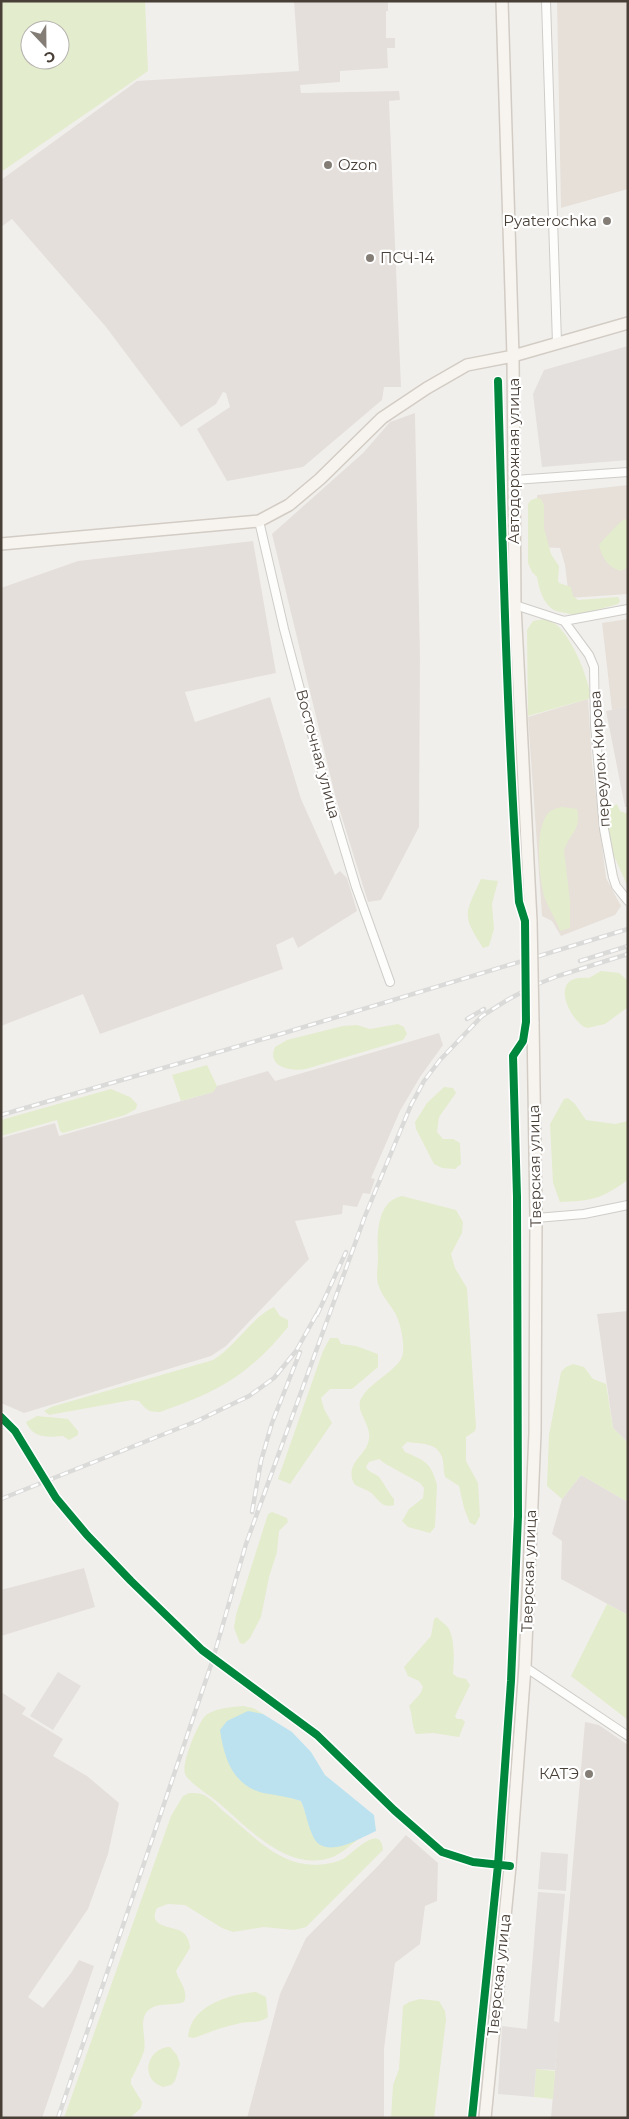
<svg xmlns="http://www.w3.org/2000/svg" width="629" height="2119" font-family="Montserrat,sans-serif">
	<style>
		.residential { fill: #e6e0d9 }
		.industrial { fill: #e4dfdb }
		.green { fill: #e3eccc; fill-rule: evenodd }
		.parking { fill: #e3e0dd }
		.water { fill: #bce2f0 }
		.lines { fill: none; stroke-linecap: round; stroke-linejoin: round }
		.street-casing { stroke: #cfcdc9; stroke-width: 10 }
		.secondary-casing { stroke: #d2ccc4; stroke-width: 14 }
		.street { stroke: #fdfdfc; stroke-width: 8 }
		.secondary { stroke: #f7f4ef; stroke-width: 11 }
		.rail-casing { stroke: #dadad9; stroke-width: 4.5 }
		.rail { stroke: #fff; stroke-width: 2.5; stroke-dasharray: 8; stroke-linecap: butt }
		.secondary-bridge-casing { stroke: #d2ccc4; stroke-width: 14; stroke-linecap: butt }
		.secondary-bridge { stroke: #f7f4ef; stroke-width: 11 }
		.cycleway-casing { stroke: #fff; stroke-width: 11 }
		.cycleway { stroke: #00873e; stroke-width: 8 }
		.poi-dot { fill: #837d76; stroke: #fff; stroke-width: 2 }
		.labels { text-anchor: middle; stroke-width: 4.5; stroke-linejoin: round; paint-order: stroke }
		.poi-label { font-size: 15px; fill: #483f37; stroke: #fff; text-anchor: start }
		.street-label { font-size: 15px; fill: #483f37; stroke: #fff }
	</style>
	<rect width="100%" height="100%" fill="#f1efec"/>
	<path class="residential" d="M557 1H628V189L561 208Z
		M628 485V594L569 598 565 565 560 548 538 547 537 495Z
		M628 619V707L612 710 602 623Z
		M588 699 592 763 606 878 621 906 615 915 561 936 552 921 542 916 528 717Z"/>
	<path class="industrial" d="M294 1H388V11H386V38H395V48H387L388 68 340 71V82L300 85 301 93 399 91 400 100 389 101 401 387H384L382 400 303 467 227 481 197 429 230 407 226 393 223 392 216 404 181 427 106 327 12 219 1 227V180L137 81 299 71Z
		M415 413 420 657 419 827 381 900 368 902 335 795 272 534 363 453 390 422Z
		M253 541 276 673 185 692 195 722 270 697 301 799 335 875 340 871 347 878 357 911 298 948 293 937 276 945 283 969 100 1034 83 994 1 1026V588L78 561Z
		M628 707V807H625L606 711Z
		M439 1033 443 1045 420 1077 400 1111 371 1178 375 1179 370 1194 363 1193 357 1207 343 1205 342 1214 295 1221 309 1259 226 1346 211 1356 24 1413 1 1403V1138L55 1123 59 1136 213 1092 217 1086 268 1071 275 1081Z
		M628 1311V1443L613 1428 597 1314Z
		M581 1475 628 1502V1615L561 1579 562 1541 552 1534 562 1499Z
		M84 1568 95 1607 1 1636V1590Z
		M1 1692 26 1708 22 1714 63 1739 53 1756 87 1776 119 1803 108 1854 88 1909 28 1997 43 2008 71 1973 79 1960 94 1966 42 2118H1Z
		M585 1722 599 1725 628 1745V2118H551Z
		M406 1835 438 1863 437 1901 425 1906 420 1944 395 1963 384 2049V2118H247L280 1994 306 1938 378 1866Z"/>
	<path class="green" d="M1 1H145L148 71 1 172ZM30 30H60V60H30Z
		M537 498 541 499 544 505V528L551 554 559 566 558 580 559 583 571 587 573 596 578 600 618 597 620 601 618 604 575 616C569 613 566 613 560 612 544 609 539 589 537 577L532 572 528 563V504L531 500Z
		M624 519 628 521V567L621 571C609 568 602 558 599 545 602 541 621 521 624 519Z
		M544 619C549 621 555 623 558 626 574 642 587 675 591 697L588 699 528 716 527 630 533 621Z
		M617 804 620 811 628 814V887L609 845 606 810Z
		M562 807 577 809C582 830 570 833 564 850L570 901V928L560 931C556 919 548 908 544 896 539 876 535 834 546 816 549 810 556 808 562 807Z
		M481 879 498 881 492 904 494 929 489 946 483 948C461 914 465 914 481 879Z
		M601 971 619 973 628 981V1007L605 1024 587 1028C571 1023 545 973 589 978Z
		M398 1024 404 1027 407 1034 403 1040 306 1069C291 1072 266 1067 275 1047L287 1040 343 1026 357 1025 370 1029Z
		M207 1065 217 1086 213 1092 181 1101 172 1075Z
		M444 1087 453 1088 456 1093 439 1117 437 1132 443 1139H453L460 1143 461 1164 455 1169 442 1168 434 1164 416 1129 415 1122 427 1103Z
		M111 1089 130 1097 137 1104 136 1109 125 1115 63 1133 60 1131 57 1120 1 1136V1120Z
		M568 1098 575 1104 586 1120 615 1124 628 1121V1180C601 1199 592 1201 560 1202L553 1183 550 1124 564 1099Z
		M402 1196 456 1210 463 1222 462 1233 451 1254 455 1268 467 1288 476 1427 475 1431 466 1437V1461L478 1483 480 1516 475 1525 470 1523 464 1508 459 1486 445 1477C443 1470 444 1463 442 1457 437 1442 420 1444 407 1442L402 1447 405 1452C425 1461 431 1462 437 1485L435 1527 430 1533 408 1527 402 1521 409 1509 423 1498 424 1488 420 1483 384 1463 379 1459 369 1462 366 1467C369 1473 375 1473 379 1477 384 1483 388 1492 394 1499V1505C381 1509 378 1498 370 1492 363 1487 354 1488 352 1479 348 1460 367 1455 369 1439 372 1424 353 1410 362 1397 371 1381 401 1369 403 1353 404 1341 401 1324 395 1313 389 1302 382 1297 378 1284 376 1275 378 1266 378 1257 377 1236 376 1201 402 1196Z
		M274 1307 280 1316 288 1320V1327C249 1375 218 1392 160 1412 147 1412 146 1409 139 1401L132 1400 49 1415 44 1411 51 1407 213 1360C235 1347 253 1316 274 1307Z
		M330 1338H338L341 1344 356 1346 378 1354V1367L352 1389H330L321 1398 324 1409 332 1423 290 1484 278 1479 323 1351Z
		M573 1364 584 1367 593 1379 606 1384 613 1428 628 1443V1502L581 1475 562 1499 547 1486 549 1435 561 1372 566 1367Z
		M37 1416 68 1419 78 1431V1435L69 1440 63 1436C48 1437 33 1439 26 1422Z
		M272 1512 287 1518 288 1522 279 1531 277 1552 269 1577 261 1617 250 1638 244 1644 240 1643 234 1628 236 1615 268 1514Z
		M607 1604 628 1615V1720L571 1676Z
		M437 1617C441 1622 446 1624 449 1629 455 1641 454 1661 453 1674L457 1677 466 1679 470 1685 455 1716 457 1719H462L465 1722 459 1737 433 1733 416 1734C411 1725 413 1715 409 1706L420 1694 423 1687 419 1681 408 1676 404 1667 431 1636 434 1619Z
		M243 1706 253 1708 263 1714 247 1712 262 1792 278 1794 301 1801C316 1838 311 1860 360 1838 352 1844 343 1852 335 1856 291 1875 249 1829 220 1804 212 1797 188 1782 185 1774 181 1764 198 1722 206 1715 216 1708 232 1707 243 1706Z
		M189 1793C194 1793 200 1793 204 1795 210 1798 217 1805 222 1810 246 1829 273 1860 305 1864 316 1866 333 1864 343 1859 351 1855 381 1821 383 1850L306 1927 294 1930 264 1927 233 1932 222 1928 185 1905 168 1904 157 1908C147 1927 171 1926 181 1931 187 1934 190 1943 190 1948L176 1971C179 1982 189 1990 184 2002 173 2006 160 2002 150 2009 137 2018 147 2038 144 2051 142 2057 135 2073 131 2079V2084L142 2102 141 2108 130 2118H64L171 1816 183 1796Z
		M256 1992 266 1997 268 2017C258 2025 248 2020 237 2024 222 2027 208 2033 194 2038L188 2037C191 2005 228 1995 256 1992Z
		M420 1999 439 2001 445 2011 446 2020 434 2118H391L393 2085 399 2069 403 2006 409 2002Z
		M170 2047 177 2055 180 2064 175 2081 171 2085 163 2087C138 2079 148 2047 170 2047Z
		M536 2069 555 2071 553 2099 534 2097Z"/>
	<path class="parking" d="M628 346V460L542 467 533 394 544 370Z
		M58 1672 81 1686 53 1730 30 1716Z
		M541 1852 568 1854 566 1891 538 1889Z
		M538 1892 565 1894 554 2021 560 2023 555 2070 536 2069 534 2097 498 2094 502 2026 527 2029Z"/>
	<path class="water" d="M248 1711 263 1714 292 1732 311 1752 325 1775 374 1815 376 1831C358 1839 322 1862 312 1834 307 1823 306 1812 301 1801 288 1797 276 1795 263 1793 232 1785 224 1757 220 1730L227 1721Z"/>
	<g class="lines">
		<defs>
			<path id="street" d="M546 1 557 343
				M514 480 628 472
				M259 521 284 629 327 791 356 887 390 982
				M515 605 564 621 628 609
				M564 621 589 655 594 667 595 725 604 829 613 877 616 886 628 901
				M536 1218 584 1214 628 1205
				M1 1417 15 1431 56 1498 87 1535 131 1581 202 1650 317 1735 394 1810 442 1852 473 1862 510 1866
				M525 1667 628 1736"/>
			<path id="secondary" d="M502 1 513 356 515 605 531 921
				M1 544 259 521 289 505 320 479 382 418 427 388 467 365 513 356 628 323
				M485 2118 510 1866 525 1667 535 1433 536 1218 533 1022"/>
		</defs>
		<use href="#street" class="street-casing"/>
		<use href="#secondary" class="secondary-casing"/>
		<use href="#street" class="street"/>
		<use href="#secondary" class="secondary"/>
		<defs>
			<path id="rail" d="M580 961 628 946
				M467 1019 484 1009
				M1 1115 284 1033 628 929
				M317 1315 346 1252
				M1 1499 197 1421 249 1396 274 1378 296 1351 319 1310
				M252 1512 261 1461 272 1423 300 1352
				M58 2118 213 1659 246 1544 365 1216 411 1105 424 1081 440 1060 482 1016 509 999 535 985 558 976 628 954"/>
		</defs>
		<use href="#rail" class="rail-casing"/>
		<use href="#rail" class="rail"/>
		<defs>
			<path id="secondary-bridge" d="M531 921 533 1022"/>
		</defs>
		<use href="#secondary-bridge" class="secondary-bridge-casing"/>
		<use href="#secondary-bridge" class="secondary-bridge"/>
		<defs>
			<path id="cycleway" d="M1 1417 15 1431 56 1498 87 1535 131 1581 202 1650 317 1735 394 1810 442 1852 473 1862 510 1866
				M472 2118 498 1865 511 1681 518 1516 517 1197 513 1056 523 1041 526 1022 525 921 519 902C507 729 503 555 498 381"/>
		</defs>
		<use href="#cycleway" class="cycleway-casing"/>
		<use href="#cycleway" class="cycleway"/>
	</g>
	<g class="poi-dot">
		<circle cx="328" cy="165" r="5"/>
		<circle cx="607" cy="221" r="5"/>
		<circle cx="370" cy="258" r="5"/>
		<circle cx="589" cy="1774" r="5"/>
	</g>
	<g class="labels">
		<g class="poi-label">
			<text x="338" y="170">Ozon</text>
			<text x="597" y="226" text-anchor="end">Pyaterochka</text>
			<text x="380" y="263">ПСЧ-14</text>
			<text x="579" y="1779" text-anchor="end">КАТЭ</text>
		</g>
		<g class="street-label">
			<text transform="translate(514 461) rotate(-90)" y="5">Автодорожная улица</text>
			<text transform="translate(318 754) rotate(75)" y="5">Восточная улица</text>
			<text transform="translate(600 759) rotate(-94)" y="5">переулок Кирова</text>
			<text transform="translate(535 1166) rotate(-91)" y="5">Тверская улица</text>
			<text transform="translate(529 1571) rotate(-88)" y="5">Тверская улица</text>
			<text transform="translate(499 1975) rotate(-84)" y="5">Тверская улица</text>
		</g>
	</g>
	<rect width="629" height="2119" fill="none" stroke="#483f37" stroke-width="5"/>
	<g transform="translate(45 45) rotate(158)"><circle r="24" fill="#ffffff" stroke="#b6b2af"/>
	<path d="M0-4L9 19L0 12L-9 19Z" fill="#837d76"/>
	<text y="-8" font-size="14" font-weight="bold" text-anchor="middle" fill="#483f37">С</text>
	</g>
</svg>
